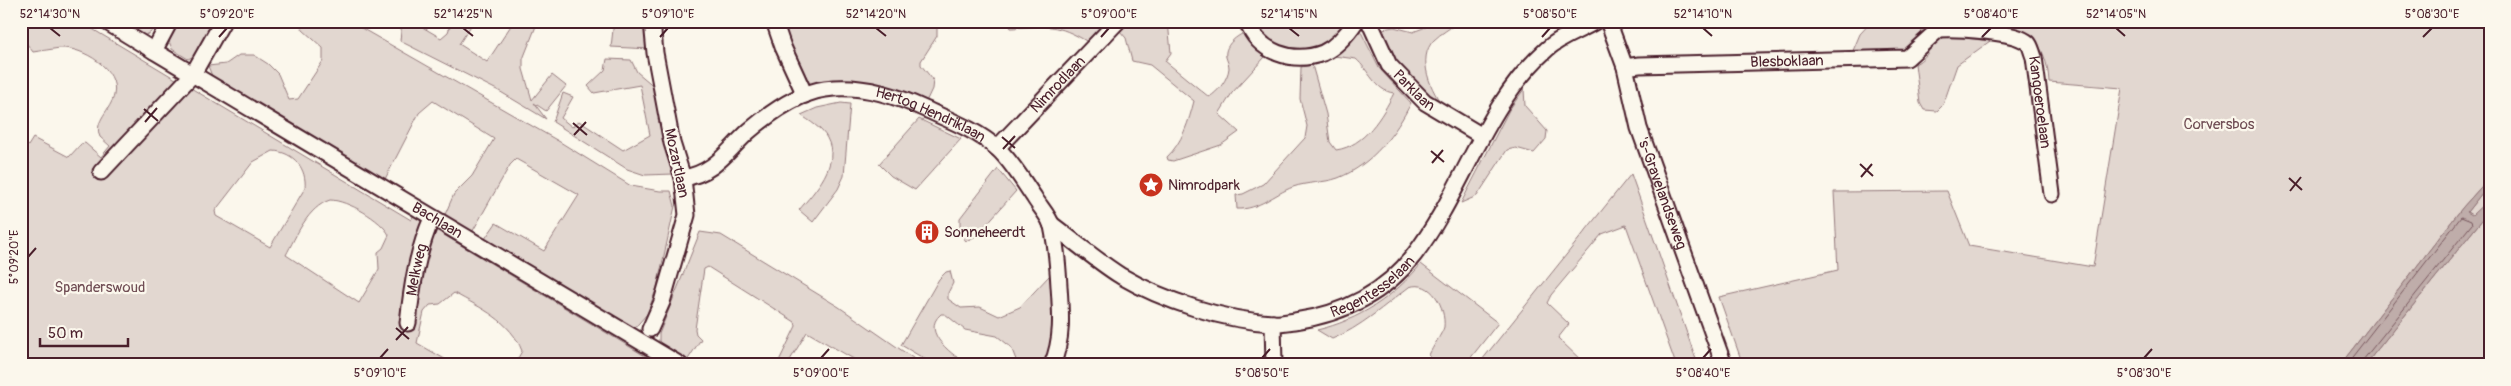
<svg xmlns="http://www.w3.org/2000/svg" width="2511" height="386" font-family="Pangolin,sans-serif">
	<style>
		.green { fill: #e2d7d0; stroke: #967b7e; fill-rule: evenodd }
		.water { fill: #bfadaa; stroke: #907477 }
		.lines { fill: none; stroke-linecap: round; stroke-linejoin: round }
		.shore { stroke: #79585e; stroke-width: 1 }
		.minor-casing { stroke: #4a1f2b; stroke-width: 19 }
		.minor { stroke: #fbf7ec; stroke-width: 15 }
		.ticks { fill: none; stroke: #4a1f2b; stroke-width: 2 }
		.labels { text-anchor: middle; stroke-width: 4.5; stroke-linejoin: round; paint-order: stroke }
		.street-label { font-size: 15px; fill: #4a1f2b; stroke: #fbf7ec }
		.park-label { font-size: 15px; fill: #704d54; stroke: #fbf7ec }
		.poi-label { font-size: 15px; fill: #4a1f2b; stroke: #fbf7ec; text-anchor: start }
		.neatline { fill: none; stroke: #4a1f2b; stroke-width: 2 }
		.ticks-label { font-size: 12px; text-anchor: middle; fill: #4a1f2b }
	</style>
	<rect width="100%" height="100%" fill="#fbf7ec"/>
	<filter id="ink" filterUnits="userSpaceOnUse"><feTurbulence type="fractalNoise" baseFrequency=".02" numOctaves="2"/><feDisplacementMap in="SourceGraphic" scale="10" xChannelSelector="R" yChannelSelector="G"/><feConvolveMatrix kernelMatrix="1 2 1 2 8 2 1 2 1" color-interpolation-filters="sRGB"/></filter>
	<g filter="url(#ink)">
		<path class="green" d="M21 21H79L411 220 416 211 447 229 444 235 660 365H514L522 351C511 321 481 308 454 293L440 304 430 305 424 312 417 343 455 365H21V142L28 146 33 138 69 157 81 144 85 143 101 157 110 146 100 137C93 121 111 110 114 95 120 69 83 47 60 48 51 49 42 51 33 52L21 36ZM273 151C294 152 307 169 305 188L270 247 216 216 215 211 253 162ZM330 200C347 200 382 220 389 235L383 248 378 252 379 269 359 303 286 255C296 236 308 207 330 200Z
			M109 21H160L150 33 141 37Z
			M180 21H215L196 55 188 59 172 49 169 41Z
			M298 21H349L560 142 631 186 660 191H671L675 206 657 287 647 314 631 332 482 243 496 223 544 251 579 195 516 159 510 165 470 236 443 219 454 194 472 176 494 139 433 101 419 113 383 183 214 81 208 66 226 64 239 55H254L268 64 278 74 289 100 298 99 323 61V48L303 30Z
			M402 21H412L441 38 448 32 452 21H474L459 44 487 62 514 21H538L523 59V69L532 100 552 75 566 86 546 111 534 103 546 119 499 91 400 41Z
			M614 21H647L650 49 611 47Z
			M780 21H927L937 28V36L921 61V65L933 80 932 89 924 106 813 87C796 72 789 42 780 21Z
			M1007 21H1093L1101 29 1088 42C1056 23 1048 26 1011 28Z
			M1128 21H1168L1171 53 1165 61 1209 97C1218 92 1228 79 1229 68 1229 64 1227 61 1226 57 1224 46 1235 37 1244 33L1252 46 1265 57 1232 93 1219 114 1239 132 1221 145 1173 161 1168 160 1167 157C1182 143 1189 121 1194 101L1150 65 1132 61 1126 38 1119 30Z
			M1255 21H1344C1326 57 1269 63 1255 21Z
			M1441 21 1456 23C1450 29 1441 33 1434 40 1416 58 1431 92 1445 108 1410 86 1396 66 1376 30L1394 27 1413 32Z
			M1872 21H1923C1924 61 1879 52 1852 53L1860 34Z
			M1942 21H2490V177L2463 207 2340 365H1743L1719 297 1838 270 1834 192 1947 191 1969 246 2093 267 2122 88 2049 82C2048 63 2043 49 2031 35Z
			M1358 26 1379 68 1411 103C1396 133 1372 165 1338 178 1324 183 1307 182 1293 187 1274 194 1259 210 1237 209L1236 195 1243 194 1263 184 1305 138 1307 126 1300 99 1301 67 1312 65 1326 114 1330 142 1336 150C1365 146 1382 116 1394 93 1375 91 1369 70 1356 59L1334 56 1349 41Z
			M1941 35 1990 41 1957 65 1943 105 1937 111 1924 110 1920 103 1915 64C1932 55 1929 43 1941 35Z
			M607 59 631 60 637 72 656 88 674 174 645 175 627 169 553 122 563 93 573 97 561 118 572 127 579 121 623 150 650 135 640 85 594 93 588 86 605 70Z
			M1524 89 1525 106 1547 131 1546 139 1534 153 1516 148 1507 150 1477 196 1461 203 1509 110Z
			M841 103 850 104 844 176 838 189 813 222 799 210C815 191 841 164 827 138 822 128 809 121 801 115L817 108Z
			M919 119 961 139 915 190 891 176 879 164Z
			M998 169 1016 191 976 236 966 241 960 234V218Z
			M1631 174 1698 365H1676L1626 225 1602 234 1551 295 1547 303 1569 324 1558 338 1586 365H1478Z
			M2490 183V198L2472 216 2467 212Z
			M2490 210V365H2365Z
			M700 232 721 235 839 307 923 365H864L807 332 787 365H777L796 326 795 322 708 267 704 269 695 329 696 334 701 339 685 364 659 349V334Z
			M1421 264 1498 323 1465 365H1434L1429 355C1432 348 1443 332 1444 327 1446 308 1432 279 1409 287 1385 305 1360 328 1332 339L1317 330C1359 320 1394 297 1421 264Z
			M950 271 953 283 948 293V299L961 308 980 307 999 316 1020 307 1049 276C1056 307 1056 334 1045 365H1018L1011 347 997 336 965 330 945 314H941C919 332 955 357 969 365H935L901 345 939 279 946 272Z"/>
		<path class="water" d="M2490 177V183L2467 212 2472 215 2490 198V210L2365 365H2340L2463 207Z"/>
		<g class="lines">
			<path class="shore" d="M2346 365 2461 217 2471 221 2472 224 2363 360 2362 365"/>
			<defs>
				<g id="minor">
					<path d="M105 21 154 51"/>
					<path id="s1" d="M170 21 154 51 680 365"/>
					<path d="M774 21 783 47 805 95"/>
					<path d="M1247 21C1258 53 1293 64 1323 53 1336 47 1348 33 1356 21"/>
					<path id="s2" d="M1369 21 1389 65 1425 102 1482 136"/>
					<path id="s3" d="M1608 21 1625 67 1639 128 1724 365"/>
					<path id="s4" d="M1939 29C1957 28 2015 31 2028 43 2031 46 2032 53 2034 57L2052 194"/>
					<path id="s5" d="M1625 67 1639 65 1907 58 1939 29"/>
					<path id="s6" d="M997 148 1118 21"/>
					<path d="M101 172 193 74 223 21"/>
					<path id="s7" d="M683 178C715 173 727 151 749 131 770 113 798 93 825 89 858 84 895 95 925 109 949 120 977 130 998 149 1012 162 1023 181 1034 197 1039 206 1049 216 1052 226 1056 245 1058 267 1059 286 1061 314 1063 339 1052 365"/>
					<path id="s8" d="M1051 224C1074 241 1097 261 1121 276 1164 301 1223 320 1272 323 1279 324 1287 322 1295 321 1342 314 1384 294 1414 255 1464 190 1484 105 1547 49 1561 36 1580 31 1596 21"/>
					<path id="s9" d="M408 323C412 286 417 252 432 218"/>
					<path d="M1273 323 1274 365"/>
					<path d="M650 329 662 302 687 215 683 178 672 143 655 53 652 21"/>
				</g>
			</defs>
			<use href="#minor" class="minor-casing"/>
			<use href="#minor" class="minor"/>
		</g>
	</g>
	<path class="ticks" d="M50 28 60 36M463 28 473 36M876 28 886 36M1289 28 1299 36M1703 28 1712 36M2116 28 2125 36M219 37 227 28M660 37 668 28M1101 37 1109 28M1542 37 1550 28M1982 37 1991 28M2423 37 2432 28M144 109 158 121M145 122 157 108M573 123 587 135M574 135 586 122M1002 137 1015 148M1003 149 1015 136M1431 151 1444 162M1432 163 1443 150M1860 164 1873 176M1861 177 1872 164M2289 178 2302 190M2290 191 2301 177M28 257 36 248M396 328 409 339M396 340 408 327M380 358 388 349M821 358 829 349M1262 358 1270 349M1703 358 1711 349M2144 358 2152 349"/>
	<defs>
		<symbol id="sight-disc" viewBox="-11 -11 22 22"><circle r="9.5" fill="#c8321e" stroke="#fbf7ec"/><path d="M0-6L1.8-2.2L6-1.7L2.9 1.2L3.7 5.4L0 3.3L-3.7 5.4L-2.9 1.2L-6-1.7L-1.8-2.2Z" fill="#fff"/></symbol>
		<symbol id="building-disc" viewBox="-11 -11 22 22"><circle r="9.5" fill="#c8321e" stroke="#fbf7ec"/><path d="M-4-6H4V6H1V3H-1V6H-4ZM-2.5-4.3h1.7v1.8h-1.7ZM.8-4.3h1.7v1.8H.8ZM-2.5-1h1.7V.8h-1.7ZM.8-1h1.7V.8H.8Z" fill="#fff"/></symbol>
	</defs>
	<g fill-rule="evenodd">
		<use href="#sight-disc" x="1137" y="171" width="28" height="28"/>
		<use href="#building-disc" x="913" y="218" width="28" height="28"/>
	</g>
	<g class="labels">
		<g class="street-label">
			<text dy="5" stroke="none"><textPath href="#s5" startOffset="162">Blesboklaan</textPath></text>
			<text dy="5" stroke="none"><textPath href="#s6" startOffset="88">Nimrodlaan</textPath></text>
			<text dy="5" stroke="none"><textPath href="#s2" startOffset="84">Parklaan</textPath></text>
			<text dy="5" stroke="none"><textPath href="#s4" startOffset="152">Kangoeroelaan</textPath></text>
			<text dy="5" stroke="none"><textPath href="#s7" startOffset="281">Hertog Hendriklaan</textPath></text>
			<text transform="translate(677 163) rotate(78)" y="5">Mozartlaan</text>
			<text dy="5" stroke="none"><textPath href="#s3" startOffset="181">'s-Gravelandseweg</textPath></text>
			<text dy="5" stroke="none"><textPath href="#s1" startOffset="364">Bachlaan</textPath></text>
			<text dy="5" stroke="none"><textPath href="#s9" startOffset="54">Melkweg</textPath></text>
			<text dy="5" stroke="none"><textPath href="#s8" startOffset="356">Regentesselaan</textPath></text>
		</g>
		<g class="park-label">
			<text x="2219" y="129">Corversbos</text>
			<text x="100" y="292">Spanderswoud</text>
		</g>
		<g class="poi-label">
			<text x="1168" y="190">Nimrodpark</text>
			<text x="944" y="237">Sonneheerdt</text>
		</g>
	</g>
	<rect width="2511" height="386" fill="none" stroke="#fbf7ec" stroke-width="55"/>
	<path d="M40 338v8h88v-8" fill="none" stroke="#4a1f2b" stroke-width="2.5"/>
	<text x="48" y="338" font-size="15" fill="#4a1f2b" stroke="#fbf7ec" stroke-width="4" paint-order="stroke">50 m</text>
	<rect x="28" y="28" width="2456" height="330" class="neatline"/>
	<g class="ticks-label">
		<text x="50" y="18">52°14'30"N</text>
		<text x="227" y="18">5°09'20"E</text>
		<text x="463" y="18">52°14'25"N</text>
		<text x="668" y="18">5°09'10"E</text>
		<text x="876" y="18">52°14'20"N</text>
		<text x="1109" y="18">5°09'00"E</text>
		<text x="1289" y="18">52°14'15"N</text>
		<text x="1550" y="18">5°08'50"E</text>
		<text x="1703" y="18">52°14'10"N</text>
		<text x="1991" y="18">5°08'40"E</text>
		<text x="2116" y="18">52°14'05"N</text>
		<text x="2432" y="18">5°08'30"E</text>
		<text transform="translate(14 257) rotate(-90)" y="4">5°09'20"E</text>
		<text x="380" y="377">5°09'10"E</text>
		<text x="821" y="377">5°09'00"E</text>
		<text x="1262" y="377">5°08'50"E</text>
		<text x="1703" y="377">5°08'40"E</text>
		<text x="2144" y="377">5°08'30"E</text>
	</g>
</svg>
